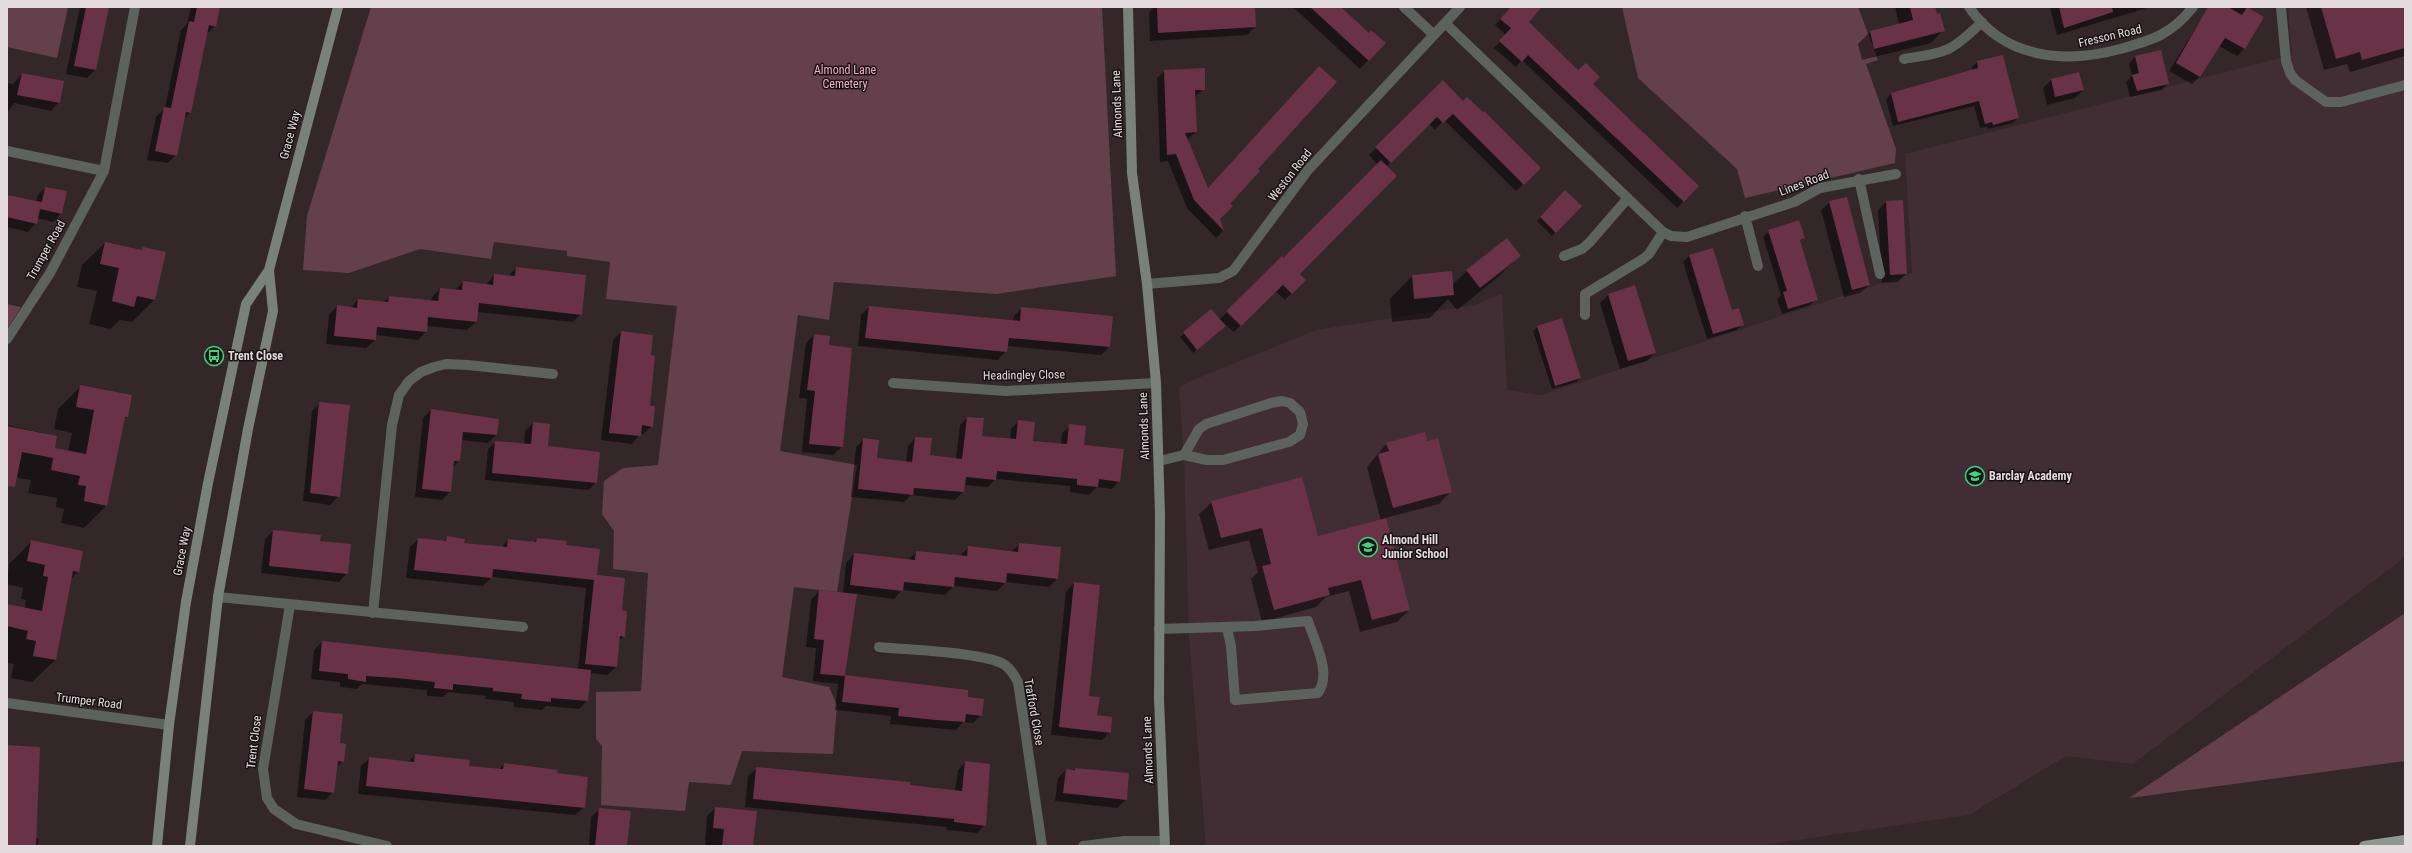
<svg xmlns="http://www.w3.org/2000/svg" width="2412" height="853" font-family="'Roboto Condensed',sans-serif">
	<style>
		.built { fill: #412d34 }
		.green { fill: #64404c }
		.shadow { fill: #0007 }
		.building { fill: #693246 }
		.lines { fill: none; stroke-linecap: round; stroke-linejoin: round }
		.lane { stroke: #5c625e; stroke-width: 10 }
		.street { stroke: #5c625e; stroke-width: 10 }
		.secondary { stroke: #78817a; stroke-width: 10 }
		.primary { stroke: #8d9890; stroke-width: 10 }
		.labels { text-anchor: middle; stroke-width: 3; stroke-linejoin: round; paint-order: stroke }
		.street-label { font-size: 12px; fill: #e4dbde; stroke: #171113 }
		.park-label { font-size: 12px; fill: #f7aec5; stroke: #171113 }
		.poi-label { font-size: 12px; font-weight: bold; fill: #e4dbde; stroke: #171113; text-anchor: start }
	</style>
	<rect width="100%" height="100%" fill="#33272a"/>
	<path class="built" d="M2288 7H2405V557L2133 764 2066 756 1969 815 1755 846H1206L1189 636 1184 458 1179 388 1188 382 1316 330 1476 305 1502 293 1507 390 1541 395 1912 273 1905 154 2292 55Z"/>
	<path class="green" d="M7 7H68L57 58 7 47Z
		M371 7H1102L1116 276 996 294 834 282 829 320 798 315 780 451 857 465 837 592 794 587 782 677 829 687 837 705 833 754 742 751 731 785 689 782 685 811 601 805 602 746 596 739V692L641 691 648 573 613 569 614 531 602 514 604 481 623 468 658 465 677 306 606 299 610 262 567 256V251L494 242 491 259 420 249 349 273 303 270 307 216Z
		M1622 7H1858L1878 60 1866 64 1896 149 1895 163 1745 198 1737 169 1638 78Z
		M7 304 21 307 7 329Z
		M2405 613V761L2129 798Z"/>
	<path class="shadow" d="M80 7H108L95 70 87 78 66 74Z
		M191 7H219L215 26 207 34 190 112 184 119 176 155 168 163 147 160 156 117 165 108 181 30 187 24Z
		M1154 7H1254L1255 27 1247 35 1150 41 1149 13Z
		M1293 7H1339L1369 34 1384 43 1360 69Z
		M1511 7H1541L1527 22 1698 186 1677 208 1522 60 1516 67 1494 48 1506 35 1495 25Z
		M1895 7H1934L1943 30 1931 43 1862 60 1858 44 1870 32 1899 24Z
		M2050 7H2150L2057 35Z
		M2209 7H2244L2262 17 2244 49 2237 56 2219 46 2200 76 2192 84 2169 71Z
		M2306 7H2405V56L2350 72 2347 64 2324 70Z
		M2135 57 2168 83 2162 90 2130 97 2126 82 2132 76 2129 64Z
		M1977 62 2018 118 2013 123 1988 129 1987 127 1980 128 1974 106 1893 126 1886 99 1891 94 1973 71 1972 67Z
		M1165 71 1204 89 1194 97 1196 132 1187 140 1207 190 1256 169 1219 219 1223 231 1216 238 1187 208 1168 161 1160 162 1157 78Z
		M2079 73 2083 90 2075 98 2047 105 2043 88 2051 80Z
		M22 74 59 102 51 111 14 103 7 113V83L13 84Z
		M1443 81 1463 102 1540 168 1516 191 1444 120 1435 130 1429 124 1386 167 1298 274 1305 280 1285 300 1275 291 1234 332 1220 320V330L1193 353 1180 337 1211 310 1219 320 1282 257 1283 259 1378 165 1369 155Z
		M45 188 61 213 53 222 37 218 36 223 28 232 7 227V196L36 201 37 196Z
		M1565 192 1580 206 1552 236 1537 221Z
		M1902 201 1906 274 1898 282 1882 283 1878 210 1886 202Z
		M1830 202 1869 285 1860 293 1844 297 1821 210Z
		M1769 231 1803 238 1799 242 1816 299 1810 305 1782 314 1777 299 1781 295 1763 237Z
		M1506 240 1519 256 1497 278 1457 310 1448 299 1430 318 1392 322 1390 299 1412 276 1452 285 1467 271Z
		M105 243 141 251 144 248 154 300 132 322 120 320 110 329 89 324 97 291 77 287 82 265Z
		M1689 256 1743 324 1737 330 1707 339 1683 262Z
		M516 268 581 314 573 322 477 312 476 322 467 330 426 326V332L418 340 375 335V340L366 348 326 344 329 315 337 306 350 308 358 300 383 303 389 297 431 301 432 297 440 289 455 290 463 282 486 285 494 275 508 276Z
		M1634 287 1655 353 1647 361 1620 369 1600 303 1608 295Z
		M869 307 1013 321 1014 316 1022 308 1109 347 1101 355 1007 346 1006 351 998 360 858 346 861 315Z
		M1537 327 1580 378 1576 382 1552 389 1533 331Z
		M621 332 650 356 648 407 652 426 643 434H640L632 444 601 440 613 340Z
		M814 335 828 346 842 447 833 455 802 452 807 399 799 398 806 343Z
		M81 386 127 417 123 420 107 505 84 528 61 523 64 509 56 507 57 498 28 493 31 480 7 476V425L56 436 54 449 68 452 72 433 54 429 58 409Z
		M320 403 339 496 330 505 303 501 312 411Z
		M431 410 496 435 488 443 461 440 459 461 453 467 450 492 442 500 415 497 423 418Z
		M967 418 981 436 1010 440 1011 429 1019 421 1032 442 1061 445 1062 433 1070 426 1083 445 1119 481 1112 489 1097 487 1089 495 1070 492V486L996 479 988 487 964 485 963 492 955 500 911 495 904 502 851 497 856 447 864 439 876 459 906 462 908 446 915 438 929 456 956 459 960 425Z
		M533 423 546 447 596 483 588 490 485 480 488 449 496 442 524 445 525 431Z
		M1427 442 1451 491 1439 504 1385 518 1409 610 1397 622 1360 632 1349 591 1326 597 1316 607 1262 622 1251 579 1258 572 1249 540 1209 550 1199 514 1212 502 1317 538 1381 521 1367 467 1387 443Z
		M273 531 319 542 347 573 339 582 261 573 265 539Z
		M447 538 463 544 501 548 508 540 533 543 537 539 565 546 596 576 621 611 624 636 618 642 616 667 607 675 590 673 587 701 579 709 546 706 542 710 514 707V702L485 699 486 696 448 692 443 697 427 696V690L362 684 357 689 340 687V682L311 679 314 650 322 642 578 670 586 588 492 577 483 586 406 578 410 547 418 539 443 542Z
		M32 541 78 571 71 579 55 660 32 682 11 678 14 664 7 663V605L25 608 26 600 21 599 23 588 7 584 9 564Z
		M1020 544 1057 579 1049 587 1006 582 997 591 954 586 945 595 902 590 894 599 856 594 844 676 967 690V698L981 715 973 723 963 722 956 730 890 724 891 716 835 710 838 684 813 681 816 648 806 647 811 600 819 591 843 594 846 563 854 554 908 560 916 552 960 556 968 548 1011 552Z
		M1074 583 1087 697 1096 716 1110 732 1102 740 1051 735 1066 592Z
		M313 712 343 761 336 768 333 792 325 800 297 797 305 720Z
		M7 746 36 838 39 839 37 846H7Z
		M415 755 468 767 499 770 504 764 584 807 575 815 358 794 361 766 370 758 408 762Z
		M966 762 985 825 977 833 946 830 947 827 745 807 748 776 757 768 955 791 958 770Z
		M1076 769 1128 774 1126 800 1117 808 1055 801 1058 778 1066 770Z
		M715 808 752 846H705L707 816Z
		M600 809 627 846H589L591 817Z"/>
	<path class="building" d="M86 7H109L96 70 74 66Z
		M197 7H220L216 27 209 25 191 113 186 112 177 156 155 151 164 107 171 108 189 21 194 22Z
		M1157 7H1255L1256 27 1158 33Z
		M1310 7H1341L1369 33 1371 30 1386 43 1369 61Z
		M1511 7H1542L1529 22 1578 70 1586 63 1600 77 1593 84 1699 186 1684 202 1528 55 1522 62 1499 41 1511 28 1500 19Z
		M1910 7H1935L1937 14 1940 13 1945 31 1874 49 1870 31 1913 20Z
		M2059 7H2112L2113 12 2064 28Z
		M2208 7H2228L2242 15 2247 7 2264 17 2245 49 2225 38 2200 77 2176 63Z
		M2321 7H2405V48L2362 60 2360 52 2336 59Z
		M2161 50 2169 84 2137 91 2132 75 2139 73 2135 56Z
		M2003 55 2019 118 1993 125 1992 122 1985 124 1979 101 1898 122 1891 93 1978 68 1977 61Z
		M1319 66 1337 82 1258 169 1260 171 1230 204 1233 206 1220 219 1224 231 1194 200 1176 154 1167 155 1164 70 1205 68V90H1195L1197 132 1185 133 1208 188Z
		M2079 72 2084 90 2055 97 2051 79Z
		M22 73 64 81 60 103 17 95Z
		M1443 80 1463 101 1467 97 1483 112 1484 111 1541 168 1524 185 1453 114 1443 123 1437 117 1391 163 1375 147Z
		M1381 160 1397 176 1300 274 1306 280 1292 294 1283 285 1241 326 1226 311 1282 256 1283 258Z
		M45 187 67 191 62 214 40 209 37 224 7 217V195L42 202Z
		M1565 190 1582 206 1556 233 1540 217Z
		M1847 197 1870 285 1852 290 1829 201Z
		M1903 200 1907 274 1890 275 1886 201Z
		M1799 220 1805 238 1800 240 1818 300 1788 309 1783 292 1787 291 1768 230Z
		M1507 238 1521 256 1480 288 1466 270Z
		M105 242 142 250 143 247 166 252 155 300 137 296 134 307 112 301 119 268 100 264Z
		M1713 248 1732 310 1739 308 1744 325 1713 334 1689 255Z
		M516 267 586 275 582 315 479 303 477 322 428 317 427 332 377 327 376 340 334 336 337 305 357 308 358 299 388 302 389 296 438 301 440 288 462 290 463 281 493 285 494 274 515 276Z
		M1452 271 1454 295 1414 299 1412 275Z
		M1635 285 1656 353 1628 361 1608 294Z
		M869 306 1020 321 1021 307 1113 316 1110 347 1009 338 1007 352 865 338Z
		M1211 309 1226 326 1197 350 1183 332Z
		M1562 318 1581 378 1555 386 1537 326Z
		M621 331 653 335 651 355 655 356 650 406H655L653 427 642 425 641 436 609 433Z
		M814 334 830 336 829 345 852 348 843 447 809 444 815 391 807 390Z
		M80 385 132 395 128 417H125L107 506 84 501 86 486 78 485 80 476 51 470 53 458 22 452 15 487 7 486V426L57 436 55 448 86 454 94 410 76 407Z
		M319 402 350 405 340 497 310 493Z
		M431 409 499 419 497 435 463 432 460 461H454L451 492 422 489Z
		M967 417 984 418 982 436 1016 439 1018 420 1035 422 1033 441 1067 444 1069 424 1086 426 1084 445 1124 449 1120 482 1099 479 1098 487 1077 485V479L997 471 996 480 966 477 964 492 914 488 913 495 858 489 863 438 879 440 877 458 912 462 915 437 932 438 930 455 962 459Z
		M533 422 550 424 548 446 600 452 597 483 492 473 495 441 531 444Z
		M1425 432 1427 441 1438 438 1452 492 1393 508 1378 454 1389 451 1386 443Z
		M1302 477 1318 536 1386 518 1410 610 1372 620 1361 580 1328 588 1330 595 1274 610 1262 566 1271 564 1262 528 1221 538 1211 501Z
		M273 530 321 535 320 541 351 544 348 574 269 566Z
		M447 536 465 539 464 543 507 547 508 539 536 542 537 538 567 541 566 545 600 549 597 575 625 578 622 610 627 611 625 637 620 636 617 667 585 664 594 580 493 569 492 578 414 570 418 538 446 541Z
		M31 540 83 551 79 572 73 571 56 660 33 656 36 641 26 639 28 631 7 626V604L42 611 48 577 43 576 45 565 27 561Z
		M1019 543 1061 547 1058 579 1007 573 1006 583 955 577 954 587 904 582 903 591 850 585 854 553 915 560 916 551 967 556 968 546 1018 552Z
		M1074 582 1100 585 1089 696 1100 697 1097 715 1112 717 1111 733 1059 727Z
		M819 590 857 594 845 675 968 690V697L984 699 982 716 966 714 965 722 936 720 898 716 899 708 842 702 845 676 820 674 824 640 814 639Z
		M322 641 591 670 588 701 551 698V702L521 699 522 694 493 691V688L453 684V690L434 688 435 682 397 678 366 676V682L348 679V674L319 671Z
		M313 711 343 714 340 743 346 744 344 762 338 761 334 793 304 789Z
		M7 745 40 747 36 846H7Z
		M415 754 470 760 469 766 503 769 504 763 558 770 557 773 588 777 585 808 366 786 369 757 414 762Z
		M965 761 990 764 986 826 954 822V819L753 799 756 767 910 782V785L962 791Z
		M1075 768 1129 773 1127 800 1063 793 1066 769 1075 770Z
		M715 807 757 811 753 846H722L724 829 713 828Z
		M599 808 631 811 627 846H595Z"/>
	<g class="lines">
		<path class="lane" d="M2281 7 2286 61 2290 73 2295 80 2326 102H2341L2405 85
			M1859 179 1880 274
			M1585 315V294L1643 259 1649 254 1663 232
			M1159 461 1184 455 1207 460H1223L1289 442 1300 435 1303 424 1300 412 1290 403 1282 401 1271 403 1206 424 1199 429 1184 455
			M1159 629 1255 626 1308 621C1315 643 1332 673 1318 693L1235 700 1231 646 1227 628"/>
		<path class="street" d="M1404 7 1434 35
			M1969 7C2004 59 2065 64 2120 49 2153 40 2172 34 2193 7
			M1445 23 1663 232 1671 236 1687 237 1794 202 1820 188 1896 174
			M1904 59C1947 52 1950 53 1982 22
			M7 151 104 171
			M1745 216 1758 266
			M1564 256 1582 249 1589 243 1628 198
			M1147 284 1219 278 1233 271 1308 170 1460 7
			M7 339 50 273 104 171 135 7
			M893 383 1006 391 1156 383
			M218 597 523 627
			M290 605 263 769 267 798 274 809 296 824 387 846
			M373 613 392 425 399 395 409 381 421 372 434 367 446 364 468 365 553 374
			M879 647C906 650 985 652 1005 665 1011 669 1014 675 1018 682L1042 846
			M7 703 169 725
			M1083 846 1124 841H1164"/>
		<path class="secondary" d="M1128 7 1132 173 1147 284 1156 383 1160 514 1159 699 1165 846
			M157 846 169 725 186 602 208 483 246 304 269 270
			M190 846 218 597 248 429 273 311 269 270 338 7"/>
		<path class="primary" d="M2364 846 2405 840"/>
	</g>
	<defs>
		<symbol id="bus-ring" viewBox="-11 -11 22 22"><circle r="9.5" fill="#171113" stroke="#37d880" stroke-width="1.5"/><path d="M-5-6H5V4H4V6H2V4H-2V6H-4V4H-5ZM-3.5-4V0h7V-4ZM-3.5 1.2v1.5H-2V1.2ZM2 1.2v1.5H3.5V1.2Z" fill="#37d880"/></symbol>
		<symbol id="school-ring" viewBox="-11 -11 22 22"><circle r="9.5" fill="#171113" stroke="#37d880" stroke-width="1.5"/><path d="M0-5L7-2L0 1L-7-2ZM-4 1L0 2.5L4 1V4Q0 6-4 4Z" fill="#37d880"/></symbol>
	</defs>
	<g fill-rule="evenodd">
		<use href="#bus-ring" x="203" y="345" width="22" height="22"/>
		<use href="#school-ring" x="1964" y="465" width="22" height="22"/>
		<use href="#school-ring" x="1357" y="536" width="22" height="22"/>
	</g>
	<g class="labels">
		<g class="street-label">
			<text transform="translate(2110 36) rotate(-13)" y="4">Fresson Road</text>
			<text transform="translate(1117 104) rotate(-92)" y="4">Almonds Lane</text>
			<text transform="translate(290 135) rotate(-75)" y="4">Grace Way</text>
			<text transform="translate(1290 175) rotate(-52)" y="4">Weston Road</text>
			<text transform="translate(1804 183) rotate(-21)" y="4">Lines Road</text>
			<text transform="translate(46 250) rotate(-61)" y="4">Trumper Road</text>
			<text transform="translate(1024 375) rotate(-1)" y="4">Headingley Close</text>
			<text transform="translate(1144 426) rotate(-92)" y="4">Almonds Lane</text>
			<text transform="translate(182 551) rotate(-79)" y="4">Grace Way</text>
			<text transform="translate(89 701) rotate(7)" y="4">Trumper Road</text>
			<text transform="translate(1034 712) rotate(80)" y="4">Trafford Close</text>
			<text transform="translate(254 742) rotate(-83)" y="4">Trent Close</text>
			<text transform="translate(1148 750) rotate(-92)" y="4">Almonds Lane</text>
		</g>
		<g class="park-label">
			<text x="845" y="74">Almond Lane<tspan x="845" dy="14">Cemetery</tspan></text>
		</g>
		<g class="poi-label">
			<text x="228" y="360">Trent Close</text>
			<text x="1989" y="480">Barclay Academy</text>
			<text x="1382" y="544">Almond Hill<tspan x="1382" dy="14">Junior School</tspan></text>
		</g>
	</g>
	<rect width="2412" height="853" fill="none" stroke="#e4dbde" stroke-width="16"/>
</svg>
